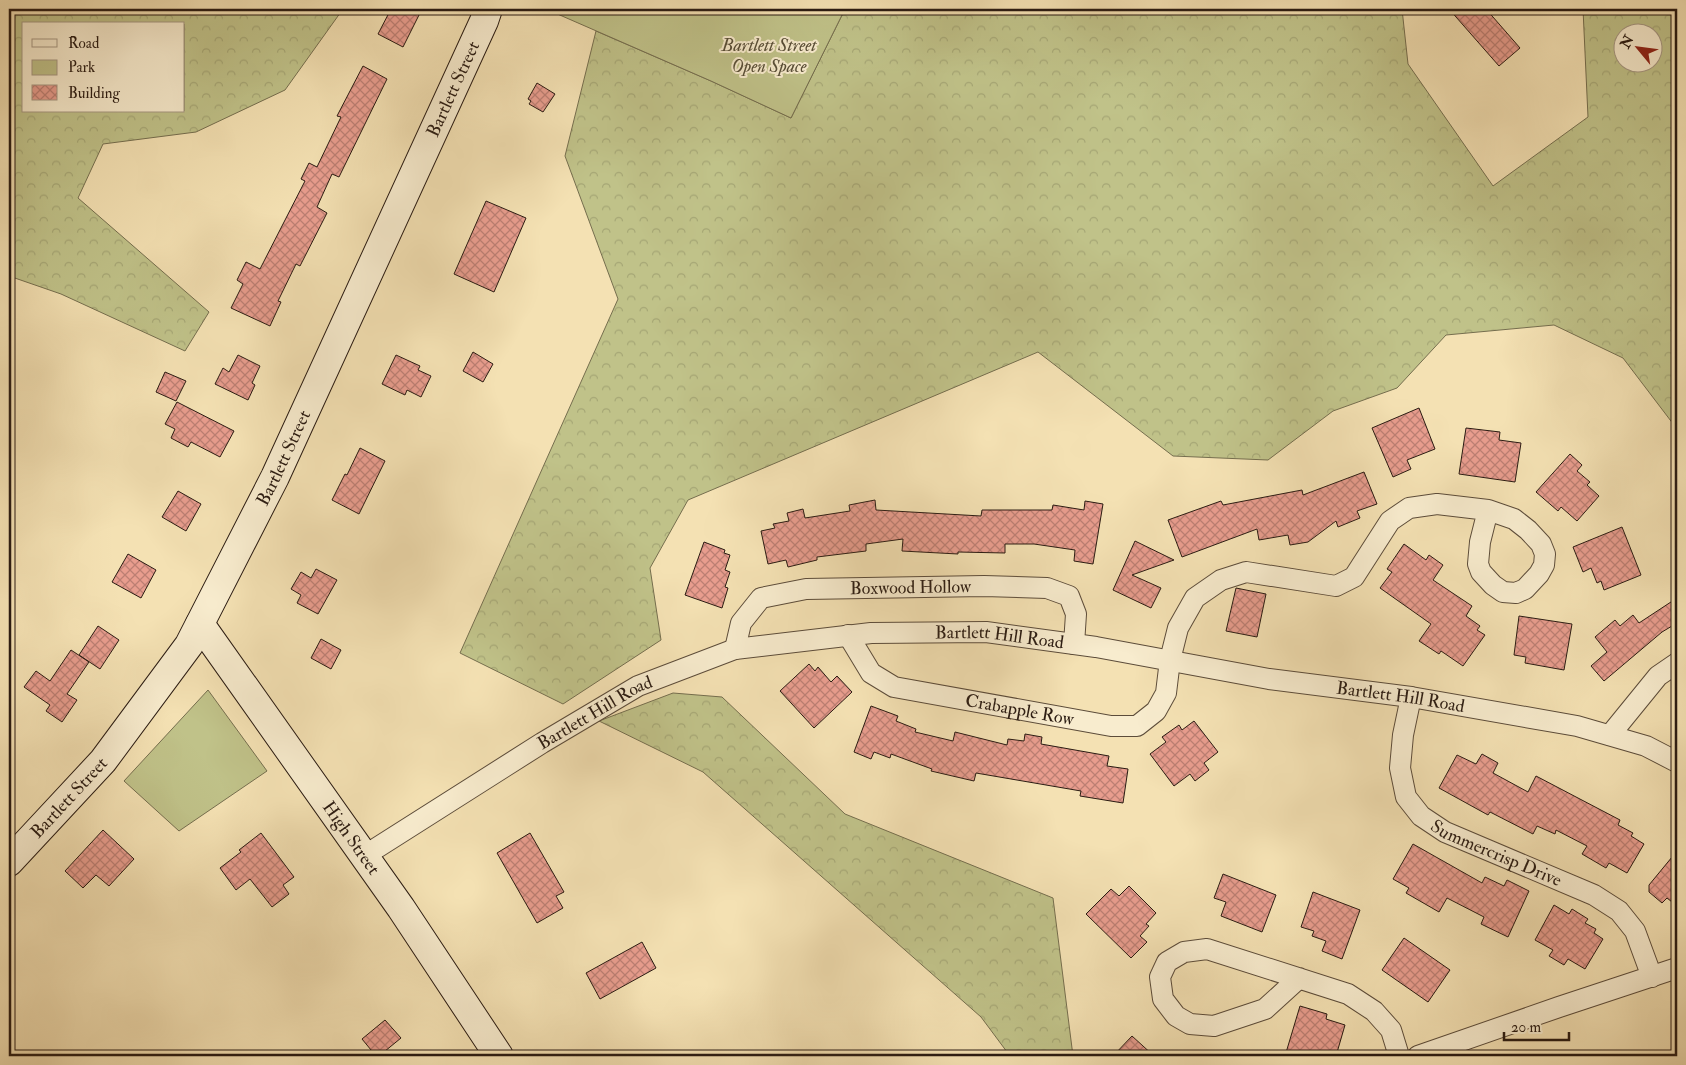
<svg xmlns="http://www.w3.org/2000/svg" width="1686" height="1065" font-family="'IM FELL Double Pica',serif">
	<style>
		.forest { fill: url(#forest-crowns); stroke: #756e4e; fill-rule: evenodd }
		.green { fill: #c0c289; stroke: #756e4e }
		.building { fill: url(#building-cross-hatch); stroke: #2a1b12 }
		.lines { fill: none; stroke-linecap: round; stroke-linejoin: round }
		.street-casing { stroke: #5c4c3a; stroke-width: 22 }
		.secondary-casing { stroke: #2a1b12; stroke-width: 30 }
		.street { stroke: #f8ecce; stroke-width: 20 }
		.secondary { stroke: #f8ecce; stroke-width: 28 }
		.labels { text-anchor: middle; stroke-width: 4; stroke-linejoin: round; paint-order: stroke }
		.park-label { font-size: 18px; font-style: italic; fill: #574d36; stroke: #f8ecce }
		.street-label { font-size: 18px; fill: #2a1b12; stroke: #f8ecce }
	</style>
	<defs>
		<pattern id="forest-crowns" width="20" height="18" patternUnits="userSpaceOnUse" patternTransform="scale(1.25)"><rect width="20" height="18" fill="#c0c289"/><path d="M2 6a3 3 0 1 1 6 0M12 15a3 3 0 1 1 6 0" fill="none" stroke="#a5a675"/></pattern>
		<pattern id="building-cross-hatch" width="8" height="8" patternUnits="userSpaceOnUse" patternTransform="scale(1.25)"><rect width="8" height="8" fill="#e89d8e"/><path d="M0 0l8 8M0 8l8-8" fill="none" stroke="#bc7f73"/></pattern>
	</defs>
	<rect width="100%" height="100%" fill="#f4e1b3"/>
	<filter id="stains"><feTurbulence type="fractalNoise" baseFrequency=".004" numOctaves="4"/><feColorMatrix values="0 0 0 0 .2 0 0 0 0 .09 0 0 0 0 .02 0 0 0 .5 -.17"/></filter>
	<radialGradient id="worn" r=".72"><stop offset=".6" stop-color="#630" stop-opacity="0"/><stop offset="1" stop-color="#630" stop-opacity=".3"/></radialGradient>
	<path class="forest" d="M9 9H343L285 90 196 132 103 144 78 198 209 312 185 351 61 294 9 276ZM24 24H184V111H24Z
		M845 9H1402L1408 64 1493 186 1588 117 1583 9H1677V429L1623 358 1554 325 1446 335 1397 388 1333 411 1268 460 1173 456 1038 352 688 500 650 568 661 640 563 704 460 653 618 299 565 156 596 31 711 81 791 118ZM1624 32H1654V62H1624Z
		M673 693 722 697 845 814 1053 898 1073 1056H1010L981 1017 703 772 599 721Z"/>
	<path class="green" d="M546 9H845L791 118 711 81Z
		M208 690 267 771 179 831 124 781Z"/>
	<path class="building" d="M391 9H422L403 47 378 34Z
		M1449 9H1486L1520 48 1499 66Z
		M363 66 387 79 339 177 332 174 317 207 327 213 300 266 296 264 278 301 281 302 270 326 231 308 243 284 237 280 246 262 260 269 305 181 301 179 309 163 317 167 341 117 337 116Z
		M537 83 555 94 543 112 529 104 531 101 528 99Z
		M486 201 526 218 494 292 454 274Z
		M473 352 493 364 483 382 463 371Z
		M238 355 260 366 252 383 255 385 248 400 215 384 223 368 229 372Z
		M396 355 420 366 418 370 431 376 421 397 407 390 405 395 382 384Z
		M165 372 186 381 176 401 156 392Z
		M177 402 234 431 220 457 191 442 188 447 171 438 175 429 165 424Z
		M1419 408 1435 449 1407 460 1411 469 1393 477 1372 428Z
		M1466 428 1500 432 1499 440 1521 443 1515 482 1459 474Z
		M360 448 385 461 359 514 332 500 345 474 347 475Z
		M1570 454 1582 465 1577 471 1590 482 1587 485 1599 496 1577 521 1561 507 1558 511 1536 492Z
		M1364 472 1377 504 1357 511 1360 518 1338 527 1336 521 1308 542 1290 545 1288 535 1259 540 1257 529 1182 557 1168 520 1221 501 1223 505 1302 490 1303 495Z
		M178 491 201 504 186 531 162 517Z
		M875 500 876 510 981 516 982 510H1052L1053 505 1084 510 1085 501 1103 504 1093 564 1074 561 1075 550 1034 544H1005V553L958 552V554L902 551 903 539 866 544V551L817 557V560L788 567 786 560 768 564 761 531 775 528 773 524 789 521 787 513 803 509 805 518 850 511 849 505Z
		M1622 527 1641 575 1604 590 1601 581 1597 583 1591 568 1583 572 1573 547Z
		M1135 541 1174 560 1132 575 1161 588 1151 608 1113 590Z
		M704 542 725 550 724 553 730 555 725 570 730 572 725 587 728 588 722 608 685 595Z
		M1404 544 1426 560 1429 555 1443 565 1433 580 1472 606 1466 616 1480 626 1477 630 1485 635 1463 666 1441 651 1439 654 1419 641 1431 624 1380 588 1392 572 1387 569Z
		M128 554 156 570 141 598 112 582Z
		M316 569 337 580 318 614 297 603 301 595 291 589 301 572 311 578Z
		M1236 588 1266 594 1257 637 1226 631Z
		M1677 598V623L1662 632 1604 681 1591 666 1607 652 1595 637 1615 620 1620 626 1633 615 1639 623Z
		M1519 616 1572 624 1564 670 1525 663 1526 657 1514 655Z
		M98 626 119 640 100 669 79 655Z
		M321 639 341 650 331 669 311 658Z
		M71 650 89 662 67 694 77 700 62 722 46 711 50 705 24 687 36 671 50 681Z
		M809 664 815 671 818 667 831 682 837 676 852 692 814 728 780 691Z
		M871 706 898 716 896 721 916 729 915 732 953 741 955 732 1007 745 1008 739 1024 741 1025 734 1042 737 1041 744 1109 756 1107 766 1128 769 1123 803 1080 796 1081 791 976 773 974 781 931 771 932 769 891 754 890 758 874 752 871 759 854 752Z
		M1194 721 1218 752 1204 763 1209 770 1195 781 1190 774 1174 786 1150 754 1166 742 1162 737 1179 725 1182 730Z
		M1482 754 1498 763 1493 773 1528 792 1536 776 1620 820 1618 825 1633 833 1631 836 1644 844 1627 873 1609 863 1606 868 1582 854 1587 846 1556 830 1555 834 1537 826 1533 834 1490 812 1488 815 1439 788 1457 755 1476 764Z
		M103 830 134 859 109 886 96 875 83 888 65 871Z
		M261 833 294 877 283 885 289 894 272 907 250 879 236 890 220 868 241 852 239 850Z
		M530 833 564 892 556 896 563 908 537 923 497 853Z
		M1413 844 1482 883 1485 877 1504 886 1507 880 1529 891 1508 937 1481 924 1484 917 1447 898 1439 912 1406 893 1409 888 1393 879Z
		M1677 851V906L1667 898 1662 903 1649 892V885Z
		M1223 874 1276 895 1262 932 1221 916 1226 902 1214 898Z
		M1129 886 1156 913 1146 924 1149 926 1140 936 1147 942 1131 958 1086 914 1111 889 1119 896Z
		M1313 892 1360 910 1342 959 1322 951 1326 941 1312 936 1314 931 1301 927Z
		M1554 905 1569 914 1572 909 1588 919 1585 923 1596 929 1594 933 1603 939 1585 969 1568 959 1564 965 1549 956 1553 950 1535 940Z
		M1404 938 1450 970 1428 1002 1382 970Z
		M642 942 656 968 600 999 586 973Z
		M1300 1006 1327 1014 1326 1019 1345 1025 1336 1056H1285Z
		M385 1020 401 1038 379 1056H376L362 1039Z
		M1132 1036 1154 1056H1113Z"/>
	<g class="lines">
		<defs>
			<g id="street">
				<path id="s1" d="M848 635 871 673 894 687 1111 726H1137L1156 711 1166 693 1170 660 1178 628 1195 598 1221 580 1246 572 1336 586 1354 577 1390 521 1409 508 1437 504 1488 510 1514 519 1528 530 1541 544 1545 554 1544 565 1539 574 1525 589 1516 593 1503 592 1493 585 1481 572 1478 564 1480 542 1488 510"/>
				<path id="s2" d="M735 649 741 623 761 598 806 589 984 586 1047 588 1069 596 1076 614 1074 644"/>
				<path id="s3" d="M1411 697 1403 735 1400 768 1406 797 1421 816 1445 832 1594 895 1619 911 1635 931 1652 977"/>
				<path d="M1610 735 1658 676 1677 663"/>
				<path id="s4" d="M364 856 542 743 638 686 735 649 871 633 986 632 1096 647 1269 679 1411 697 1577 726 1646 746 1677 762"/>
				<path d="M1299 978 1265 1009 1214 1026 1190 1024 1176 1016 1163 999 1160 977 1167 962 1184 952 1207 949 1348 994 1374 1011 1391 1030 1399 1056"/>
				<path d="M1418 1056 1559 1007 1677 968"/>
			</g>
			<g id="secondary">
				<path id="s5" d="M200 624 401 908 499 1056"/>
				<path id="s6" d="M9 862 103 761 189 645 275 477 484 21 488 9"/>
			</g>
		</defs>
		<use href="#street" class="street-casing"/>
		<use href="#secondary" class="secondary-casing"/>
		<use href="#street" class="street"/>
		<use href="#secondary" class="secondary"/>
	</g>
	<g class="labels">
		<g class="park-label">
			<text x="769" y="51">Bartlett Street<tspan x="769" dy="21">Open Space</tspan></text>
		</g>
		<g class="street-label">
			<text dy="6" stroke="none"><textPath href="#s6" startOffset="898">Bartlett Street</textPath></text>
			<text dy="6" stroke="none"><textPath href="#s6" startOffset="492">Bartlett Street</textPath></text>
			<text dy="6" stroke="none"><textPath href="#s2" startOffset="209">Boxwood Hollow</textPath></text>
			<text dy="6" stroke="none"><textPath href="#s4" startOffset="692">Bartlett Hill Road</textPath></text>
			<text dy="6" stroke="none"><textPath href="#s4" startOffset="1098">Bartlett Hill Road</textPath></text>
			<text dy="6" stroke="none"><textPath href="#s1" startOffset="199">Crabapple Row</textPath></text>
			<text dy="6" stroke="none"><textPath href="#s4" startOffset="272">Bartlett Hill Road</textPath></text>
			<text dy="6" stroke="none"><textPath href="#s6" startOffset="88">Bartlett Street</textPath></text>
			<text dy="6" stroke="none"><textPath href="#s5" startOffset="262">High Street</textPath></text>
			<text dy="6" stroke="none"><textPath href="#s3" startOffset="210">Summercrisp Drive</textPath></text>
		</g>
	</g>
	<rect width="1686" height="1065" fill="none" stroke="#f4e1b3" stroke-width="30"/>
	<rect x="10" y="10" width="1666" height="1045" fill="none" stroke="#2a1b12" stroke-width="2.5"/>
	<rect x="15" y="15" width="1656" height="1035" fill="none" stroke="#2a1b12"/>
	<rect x="22" y="22" width="162" height="90" fill="#f8ecce" stroke="#a69883"/>
	<rect x="32" y="39" width="25" height="8" fill="#f8ecce" stroke="#a69883"/>
	<text x="68" y="48" font-size="15" fill="#2a1b12">Road</text>
	<rect x="32" y="60" width="25" height="15" fill="#c0c289" stroke="#a69883"/>
	<text x="68" y="72" font-size="15" fill="#2a1b12">Park</text>
	<rect x="32" y="85" width="25" height="15" fill="url(#building-cross-hatch)" stroke="#a69883"/>
	<text x="68" y="98" font-size="15" fill="#2a1b12">Building</text>
	<g transform="translate(1638 48) rotate(299)"><circle r="24" fill="#f8ecce" stroke="#a69883"/>
	<path d="M0-4L9 19L0 12L-9 19Z" fill="#8f2418"/>
	<text y="-8" font-size="14" font-weight="bold" text-anchor="middle" fill="#2a1b12">N</text>
	</g>
	<path d="M1504 1032v8h65v-8" fill="none" stroke="#2a1b12" stroke-width="2.5"/>
	<text x="1511" y="1032" font-size="15" fill="#2a1b12" stroke="#f8ecce" stroke-width="4" paint-order="stroke">20 m</text>
	<rect width="100%" height="100%" filter="url(#stains)"/>
	<rect width="100%" height="100%" fill="url(#worn)"/>
</svg>
